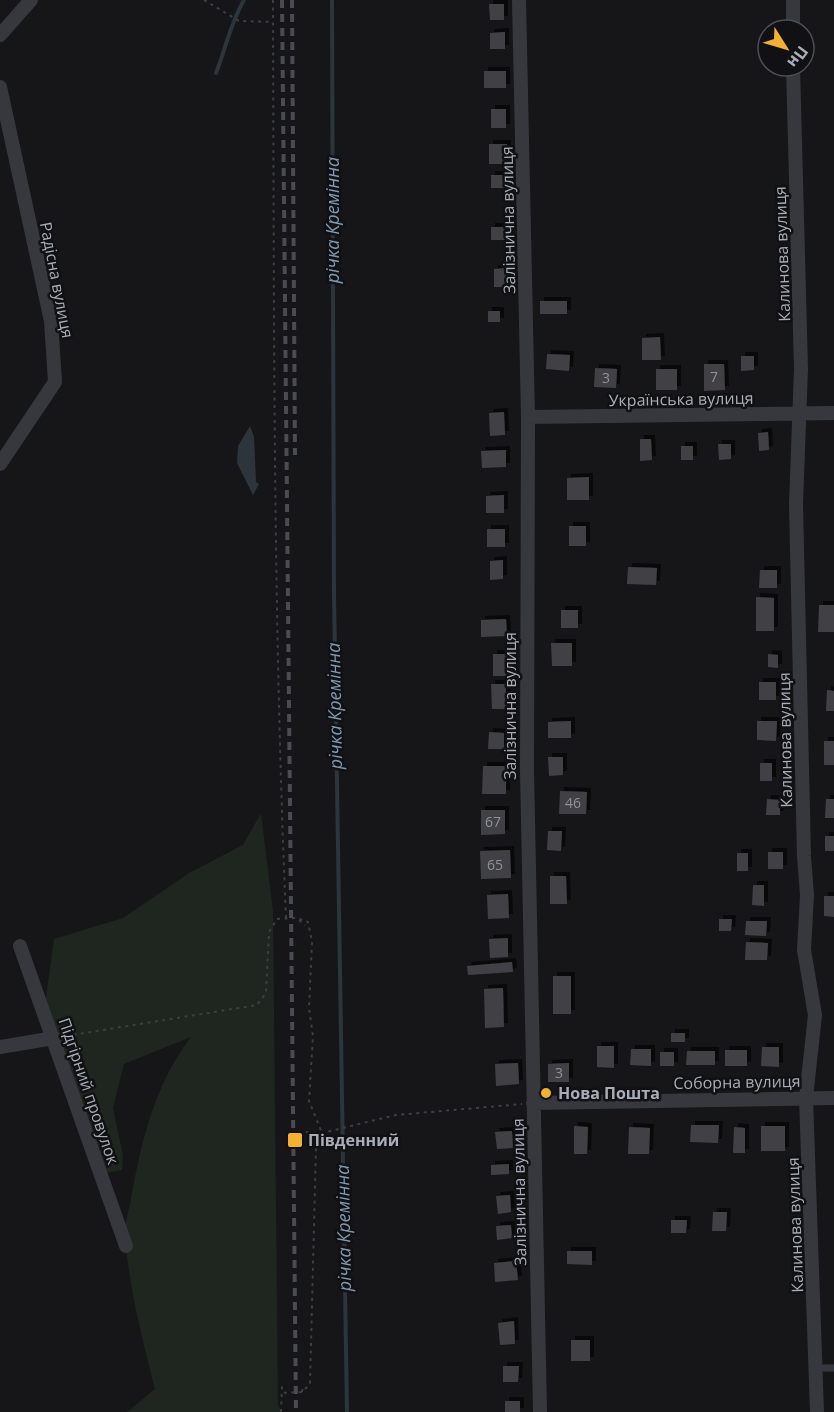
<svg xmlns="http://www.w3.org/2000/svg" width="834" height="1412" font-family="'Open Sans',sans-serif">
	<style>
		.green { fill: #1e261f }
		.water { fill: #2c353c }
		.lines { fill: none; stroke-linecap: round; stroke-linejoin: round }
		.stream { stroke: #2c353c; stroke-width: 4 }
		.building { fill: #404145; filter: url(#shadow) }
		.path { stroke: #3d3f44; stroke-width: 2; stroke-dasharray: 3 4.5; stroke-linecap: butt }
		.service { stroke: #37383d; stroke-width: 7 }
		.minor { stroke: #37383d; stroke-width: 14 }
		.rail { stroke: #4a4c52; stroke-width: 4; stroke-dasharray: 8 6; stroke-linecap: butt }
		.poi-dot { fill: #f2b134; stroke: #111113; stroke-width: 2 }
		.labels { text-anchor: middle; stroke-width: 5; stroke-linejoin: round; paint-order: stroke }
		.number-label { font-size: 14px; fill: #8e929b }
		.street-label { font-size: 16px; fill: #a8adb8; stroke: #111113 }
		.poi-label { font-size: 16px; font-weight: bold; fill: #a8adb8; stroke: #111113; text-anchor: start }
		.water-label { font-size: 18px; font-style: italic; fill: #7f9bb3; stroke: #111113 }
	</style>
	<defs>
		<filter id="shadow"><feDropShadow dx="4" dy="-4" stdDeviation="0" flood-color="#0009"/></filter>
	</defs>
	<rect width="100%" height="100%" fill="#161618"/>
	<path class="green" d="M261 813 273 911 278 1405 282 1412H127L155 1389C142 1338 129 1288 125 1235 124 1224 129 1210 131 1199 141 1142 155 1083 191 1037L124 1064 113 1108 123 1155 122 1170 106 1173 44 1012 54 939 123 918 189 873 243 845Z"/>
	<path class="water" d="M250 426 254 437 256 482 259 484 253 495 237 463 238 446Z"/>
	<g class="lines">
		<path class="stream" d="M332 0 334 595 347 1412
			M216 73C226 48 230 24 244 0"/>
	</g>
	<path class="building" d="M489 4H504V20H490Z
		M505 32V49H490V33Z
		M484 71H506V88H484Z
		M491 109H506V128H491Z
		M489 144H507V164H489Z
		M491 175H506V188H491Z
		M491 227H506V240H491Z
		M506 268V287H494V269Z
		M540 301H567V314H540Z
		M488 311H500V322H488Z
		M660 337 661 360H642V338Z
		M547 354 570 355 569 371 546 369Z
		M741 356H754V370L741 371Z
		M704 364H724L725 390 704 391Z
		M595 368 617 369 616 388 594 387Z
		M656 369H677V390H656Z
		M504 412 505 435 490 436 489 413Z
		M768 432 769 450 759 451 758 433Z
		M640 439H651L652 460 640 461Z
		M718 444H731V459L719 460Z
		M681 446H693V460H681Z
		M506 450V467L482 468 481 451Z
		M589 477V500H567V478Z
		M504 495V513H486V496Z
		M569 526H586V546H569Z
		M487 529H505V547H487Z
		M503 560V579L490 580V561Z
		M628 567 657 568 656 585 627 584Z
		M760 570H777V588H759Z
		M756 597 774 598V631H756Z
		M819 605H834V632H818Z
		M561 610H578V628H561Z
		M506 619 507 636 481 637V620Z
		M551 643H572V666H552Z
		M493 654H508V676H493Z
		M768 654 778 655V668L768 667Z
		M759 682H776V700H759Z
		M491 684H506V709H492Z
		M827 690 834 691V711H826Z
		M571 721V738H548V722Z
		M757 721H777L776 741 757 740Z
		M489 732 504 733V749H488Z
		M824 741H834V765H824Z
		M548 757H563V775L549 776Z
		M760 763H772V781H760Z
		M483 766H506V794H482Z
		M560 791 587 792 586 814H559Z
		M767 799 780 800V815H766Z
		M826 799H834V818H825Z
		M481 810H505V834L481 835Z
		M548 831H562L561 851 547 850Z
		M825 836H834V851H825Z
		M510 850 511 878 481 879 480 851Z
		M768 852H783V869H768Z
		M737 853H748V871H737Z
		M550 876H566L567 904H550Z
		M753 885H764V906L752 905Z
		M508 894 509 918 488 919 487 895Z
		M824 896H834V917L824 916Z
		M719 919H732L731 931H719Z
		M746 921H767L766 936 745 935Z
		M508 938V957L490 958 489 939Z
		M746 942 768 943 767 960H745Z
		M512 962 513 972 468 975 467 966Z
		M553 976H571V1014H553Z
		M503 988 504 1027 485 1028 484 989Z
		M671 1033H685V1042H671Z
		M597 1046H614V1068L597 1067Z
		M762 1047H779V1067L761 1066Z
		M631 1049H651V1066L630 1065Z
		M725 1050H747V1066H725Z
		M687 1051H715V1065H686Z
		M660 1052H674V1066H660Z
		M518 1063 519 1084 496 1086 495 1064Z
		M569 1063V1082H548V1064Z
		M691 1125H719L718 1143 690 1142Z
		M574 1126 588 1127 587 1154H574Z
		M761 1126H785V1151H761Z
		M629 1127 650 1128 649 1154H628Z
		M734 1127 745 1128V1153H733Z
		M512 1131 513 1148 497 1149 495 1132Z
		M509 1164V1174L491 1175V1165Z
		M510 1195 511 1212 498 1214 496 1196Z
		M713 1212H727L726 1231H712Z
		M671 1220H687L686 1233H671Z
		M511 1225 512 1238 497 1240 496 1226Z
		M567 1251H592V1265L567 1264Z
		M516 1261 518 1280 495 1282 494 1263Z
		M514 1321 515 1344 500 1345 498 1323Z
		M571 1340H590V1361H571Z
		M503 1366H519L518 1382H503Z
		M505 1401H520V1412H505Z"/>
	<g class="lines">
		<path class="path" d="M204 0 239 21 273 22
			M273 0C274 306 273 613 286 919
			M277 919 297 918 308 922 312 942 309 1008 313 1036 309 1101 322 1133 316 1147 310 1384 302 1392 281 1393
			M299 920 305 925
			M66 1036 257 1005 266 993 269 932 277 919
			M306 1132 322 1133 396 1115 522 1104
			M302 1392 303 1385
			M281 1412 282 1385"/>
		<path class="service" d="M816 1368H834"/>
		<path class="minor" d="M519 0 528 417 527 770 540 1412
			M793 30V0
			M0 35 31 0
			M793 66 801 369 796 504 804 856 807 895 804 950 815 1015 806 1098 817 1412
			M0 87 51 321 55 382 0 464
			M528 417 834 413
			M20 946 126 1246
			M0 1047 54 1038
			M533 1103 834 1098"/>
		<path class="rail" d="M282 0 296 1412
			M292 0 295 455"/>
	</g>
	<g class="poi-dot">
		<circle cx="546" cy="1093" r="6"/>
		<rect x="287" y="1132" width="16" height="16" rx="3"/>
	</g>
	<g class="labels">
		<g class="number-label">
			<text x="714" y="382">7</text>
			<text x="606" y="383">3</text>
			<text x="573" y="808">46</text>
			<text x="493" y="827">67</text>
			<text x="495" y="870">65</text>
			<text x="559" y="1078">3</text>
		</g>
		<g class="street-label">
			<text transform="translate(508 220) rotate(-91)" y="6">Залізнична вулиця</text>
			<text transform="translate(782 254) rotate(-92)" y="6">Калинова вулиця</text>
			<text transform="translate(57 280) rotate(79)" y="6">Радісна вулиця</text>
			<text transform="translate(681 399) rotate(-1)" y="6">Українська вулиця</text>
			<text transform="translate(510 706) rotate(-90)" y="6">Залізнична вулиця</text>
			<text transform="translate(785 740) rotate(-91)" y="6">Калинова вулиця</text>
			<text transform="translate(737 1082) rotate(-1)" y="6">Соборна вулиця</text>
			<text transform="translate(89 1091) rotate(71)" y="6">Підгірний провулок</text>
			<text transform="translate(519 1192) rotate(-91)" y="6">Залізнична вулиця</text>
			<text transform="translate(795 1225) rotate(-92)" y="6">Калинова вулиця</text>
		</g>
		<g class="poi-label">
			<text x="558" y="1099">Нова Пошта</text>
			<text x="308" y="1146">Південний</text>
		</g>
		<g class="water-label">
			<text transform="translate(333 220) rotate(-90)" y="6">річка Кремінна</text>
			<text transform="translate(335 706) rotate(-91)" y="6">річка Кремінна</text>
			<text transform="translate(344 1228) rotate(-91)" y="6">річка Кремінна</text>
		</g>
	</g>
	<g transform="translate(786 48) rotate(127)"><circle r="28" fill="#111113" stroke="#4d4f55" stroke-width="1.5"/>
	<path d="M0-4.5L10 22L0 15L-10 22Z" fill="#f2b134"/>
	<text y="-9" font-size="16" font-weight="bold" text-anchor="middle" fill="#a8adb8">Пн</text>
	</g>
</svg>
